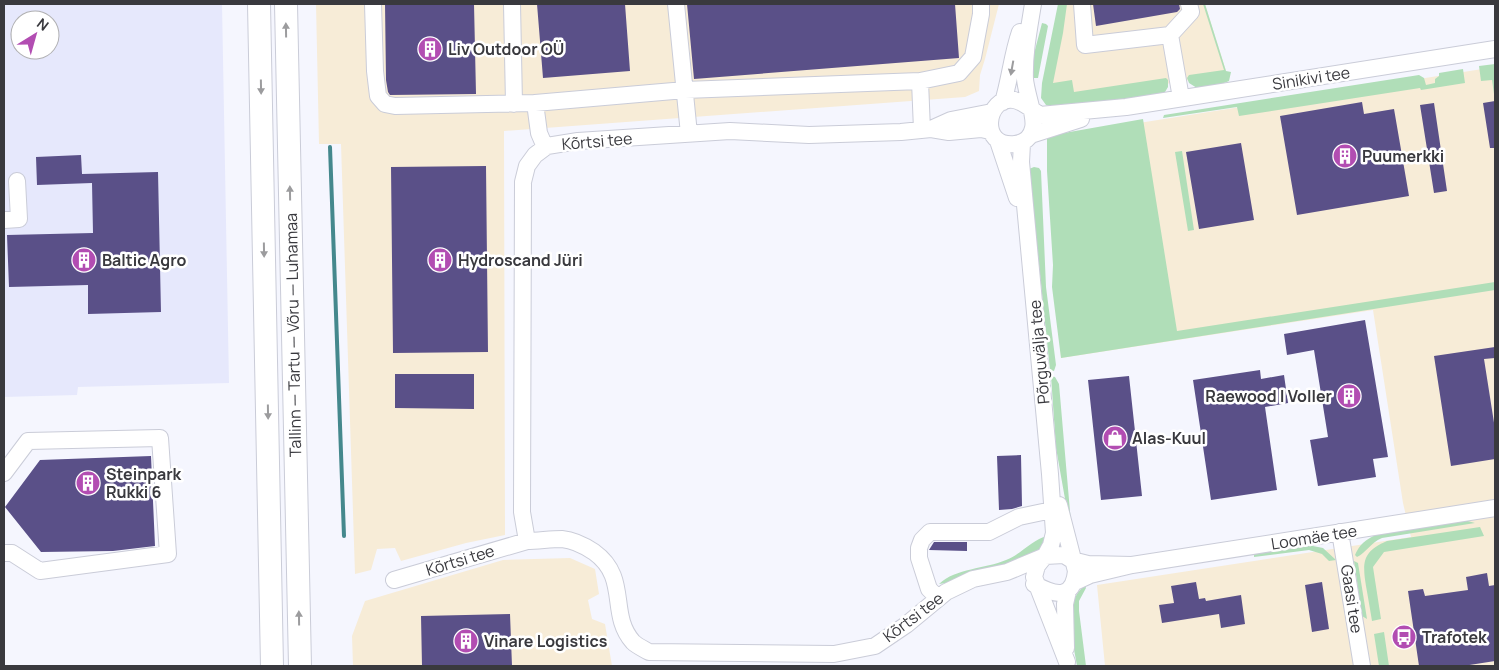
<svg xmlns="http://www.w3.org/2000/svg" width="1499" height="670" font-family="Manrope,sans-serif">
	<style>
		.built { fill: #e6e8fc; fill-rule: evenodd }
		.industrial { fill: #f7ecd7 }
		.green { fill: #b0deb8 }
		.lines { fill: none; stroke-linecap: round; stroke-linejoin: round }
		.stream { stroke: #44888d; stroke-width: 4 }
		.building { fill: #5a5088 }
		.minor-casing { stroke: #caccd8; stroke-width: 18 }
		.highway-casing { stroke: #caccd8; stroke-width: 24 }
		.minor { stroke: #fff; stroke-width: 16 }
		.highway { stroke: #fff; stroke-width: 22 }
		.oneway { fill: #9c9c9e }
		.labels { text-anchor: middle; stroke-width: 5; stroke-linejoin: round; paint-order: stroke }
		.poi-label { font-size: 16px; font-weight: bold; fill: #39393e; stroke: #fff; text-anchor: start }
		.street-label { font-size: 16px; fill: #39393e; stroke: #fff }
	</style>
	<rect width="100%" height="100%" fill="#f5f6fe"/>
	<path class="built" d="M4 4H222L229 383 78 387 77 395 4 397ZM20 20H50V50H20Z"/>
	<path class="industrial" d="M316 4H999L985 59 980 75 979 91 965 97 504 131 505 535 466 543 401 561 395 548 377 549 371 570 355 574 341 144H319Z
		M1061 4H1205L1227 74 1067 100 1048 84Z
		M1495 67V666H1105L1097 585 1411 537 1403 503 1373 310 1061 358 1050 137Z
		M570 558 595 569 599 594 588 600 592 619 605 624 612 666H353L352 636 365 601 503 560Z"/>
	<path class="green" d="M1058 4H1067L1063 33 1053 83 1072 80 1074 92 1166 78 1168 80V87L1165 92 1160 94 1051 111 1050 106 1046 105 1041 98 1042 83Z
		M1203 4H1205L1226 71 1231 72 1229 81 1219 85 1197 88 1189 83 1187 78 1189 75 1224 70Z
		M1042 23 1046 24 1048 26 1038 78H1029L1030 69Z
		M1495 64V101L1492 80 1481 81 1479 66Z
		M1463 69 1465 83 1421 90 1420 88 1239 116 1237 107 1163 118 1164 115 1419 75 1424 78 1426 85 1435 83V79L1439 76V73Z
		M1143 119 1177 331 1495 282V290L1061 358 1052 287 1053 265 1047 171V136Z
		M1182 151 1194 230 1188 231 1175 152Z
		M1034 167 1039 168 1041 171 1046 287 1056 365 1054 371 1050 370 1029 169Z
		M1051 376 1055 377 1059 384 1071 523 1070 527 1056 448Z
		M1464 520 1475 523 1382 538C1370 543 1366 553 1357 557L1355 555C1359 545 1366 539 1376 535Z
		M1480 527 1484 536 1384 552 1373 567 1381 619 1372 621C1370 609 1368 597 1366 586 1362 562 1363 551 1387 541Z
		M1047 536 1041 549 1005 564 962 576 946 583 939 584C956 568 985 569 1006 560 1020 555 1033 539 1047 536Z
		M1308 545 1323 548 1336 560 1329 561 1322 554 1309 550 1254 557V553Z
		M1354 561 1358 563 1367 619 1362 616Z
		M1085 585 1086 588 1079 601V611L1086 666H1077C1073 640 1061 605 1085 585Z
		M1384 632 1389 666H1379L1374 634Z"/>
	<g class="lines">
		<path class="stream" d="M330 147 344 536"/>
	</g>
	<path class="building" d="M385 4H474L476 94 390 95 388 92 386 80Z
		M537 4H625L630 71 543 78Z
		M687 4H955L959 58 694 79Z
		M1093 4H1179L1180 9 1177 12 1096 26Z
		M1495 101V148H1490L1483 103Z
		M1362 102 1364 114 1394 109 1409 196 1297 215 1280 116Z
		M1434 103 1447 191 1434 193 1420 105Z
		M1241 143 1254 220 1199 229 1186 152Z
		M81 155 82 174 158 172 161 312 88 314V285L9 287 7 235 93 233 92 183 37 185 36 157Z
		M486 166 488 352 393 353 391 167Z
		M1365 320 1388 457 1373 459 1376 477 1318 486 1310 440 1328 437 1314 350 1287 355 1284 334Z
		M1495 347V358L1484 359 1495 429V459L1451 466 1434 356Z
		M1260 370 1261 379 1284 375 1288 403 1265 407 1277 490 1211 500 1193 380Z
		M395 374H474V409L395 408Z
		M1129 376 1142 496 1101 500 1088 380Z
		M1021 455 1022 506 1012 509 999 510 997 456Z
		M151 456 155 546 113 551 41 552 5 507 40 460Z
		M934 542H967V551L929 550Z
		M1487 573 1489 586 1495 585V661L1463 666H1419L1408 591 1423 589 1425 596 1468 590 1466 577Z
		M1196 582 1199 599 1205 598 1206 601 1241 595 1245 624 1221 628 1219 614 1162 623 1159 605 1174 603 1171 586Z
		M1322 582 1329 629 1312 632 1305 585Z
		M510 614 512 666H422L421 616Z"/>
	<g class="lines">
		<defs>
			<path id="minor" d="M373 4 375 71 378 96 385 104 395 106 535 103 685 90 920 81 959 73 973 57 981 14V4
				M512 4 514 104
				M676 4 689 134
				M1033 4C1029 29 1024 54 1025 79 1026 93 1036 117 1033 128 1031 138 1024 143 1015 144 978 148 986 95 1014 100 1024 102 1032 110 1040 115L1126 107 1495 49
				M1082 4 1085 45 1170 35 1181 98
				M1170 35 1191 12 1189 4
				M920 81 922 130
				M1003 102C1010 79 1012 55 1020 32
				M535 103 539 133 545 147
				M931 129 951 120 992 112
				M990 131 981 129 949 132 931 129 901 132 809 135 730 131 578 141 547 146 535 155 527 166 523 182 522 512 527 541C538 541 550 539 562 539 573 540 585 546 594 552 630 578 608 614 633 642 637 646 644 649 649 652L834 654 875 646 906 625 946 592 973 579 1007 572 1045 556 1064 555 1072 560 1088 564 1132 565
				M1031 135 1081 119
				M998 141 1017 198
				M1022 143 1021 162 1050 474 1054 533 1051 545 1045 556 1037 566 1034 577 1067 662
				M4 220 19 219 17 181
				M4 473 28 441 160 438 168 554 40 571 12 553H4
				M1340 532 1362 666
				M394 580 527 541
				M1075 582 1090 575 1132 565 1495 508
				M1034 584C1054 595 1073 601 1076 571L1059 505
				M938 598 929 589 919 558V548L922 540 930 532H989L1019 517 1052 510
				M1066 648 1065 604 1068 591"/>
			<path id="highway" d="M259 4 272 666
				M286 4 300 666"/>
		</defs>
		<use href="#minor" class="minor-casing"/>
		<use href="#highway" class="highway-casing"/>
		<use href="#minor" class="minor"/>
		<use href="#highway" class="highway"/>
	</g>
	<defs><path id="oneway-solid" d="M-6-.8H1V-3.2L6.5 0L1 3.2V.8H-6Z" transform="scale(1.25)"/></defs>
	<g class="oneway">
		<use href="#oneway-solid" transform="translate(286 30) rotate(-91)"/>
		<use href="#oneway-solid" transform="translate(1012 68) rotate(100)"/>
		<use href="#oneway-solid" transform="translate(261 87) rotate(89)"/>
		<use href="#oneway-solid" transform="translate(290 193) rotate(-91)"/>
		<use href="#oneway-solid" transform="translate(264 250) rotate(89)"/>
		<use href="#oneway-solid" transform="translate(268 412) rotate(89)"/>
		<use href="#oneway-solid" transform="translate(299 618) rotate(-91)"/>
	</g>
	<defs>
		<symbol id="building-disc" viewBox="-11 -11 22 22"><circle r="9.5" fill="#b24db2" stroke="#fff"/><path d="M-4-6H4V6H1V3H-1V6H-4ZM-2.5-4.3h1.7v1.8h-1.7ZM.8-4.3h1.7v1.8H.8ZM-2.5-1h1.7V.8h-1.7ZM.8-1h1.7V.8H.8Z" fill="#fff"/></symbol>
		<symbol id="shop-disc" viewBox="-11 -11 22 22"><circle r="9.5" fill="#b24db2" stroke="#fff"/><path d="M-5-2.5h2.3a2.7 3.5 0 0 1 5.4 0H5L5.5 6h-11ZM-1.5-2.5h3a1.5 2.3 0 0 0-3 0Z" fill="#fff"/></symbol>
		<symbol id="bus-disc" viewBox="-11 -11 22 22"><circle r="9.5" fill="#b24db2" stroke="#fff"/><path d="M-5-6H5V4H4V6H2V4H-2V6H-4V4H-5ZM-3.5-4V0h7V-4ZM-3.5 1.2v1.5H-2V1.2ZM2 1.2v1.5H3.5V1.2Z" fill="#fff"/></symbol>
	</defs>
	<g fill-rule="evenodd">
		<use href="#building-disc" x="416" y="35" width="28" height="28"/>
		<use href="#building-disc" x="1331" y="142" width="28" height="28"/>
		<use href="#building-disc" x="70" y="246" width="28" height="28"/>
		<use href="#building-disc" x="426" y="246" width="28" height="28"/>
		<use href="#building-disc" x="1335" y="382" width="28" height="28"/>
		<use href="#shop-disc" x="1101" y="424" width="28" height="28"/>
		<use href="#building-disc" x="74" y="469" width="28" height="28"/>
		<use href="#bus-disc" x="1390" y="623" width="28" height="28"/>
		<use href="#building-disc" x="452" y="627" width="28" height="28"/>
	</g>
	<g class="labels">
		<g class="poi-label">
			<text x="448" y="55">Liv Outdoor OÜ</text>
			<text x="1362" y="162">Puumerkki</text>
			<text x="102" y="266">Baltic Agro</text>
			<text x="458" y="266">Hydroscand Jüri</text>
			<text x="1332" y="402" text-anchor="end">Raewood | Voller</text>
			<text x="1132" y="444">Alas-Kuul</text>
			<text x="106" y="480">Steinpark<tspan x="106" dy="18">Rukki 6</tspan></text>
			<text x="1422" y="643">Trafotek</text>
			<text x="484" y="647">Vinare Logistics</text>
		</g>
		<g class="street-label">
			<text transform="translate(1311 78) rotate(-9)" y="6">Sinikivi tee</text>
			<text transform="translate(597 141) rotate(-5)" y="6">Kõrtsi tee</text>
			<text transform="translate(293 335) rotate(-91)" y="6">Tallinn — Tartu — Võru — Luhamaa</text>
			<text transform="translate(1039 352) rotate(-95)" y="6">Põrguvälja tee</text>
			<text transform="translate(1314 537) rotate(-9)" y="6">Loomäe tee</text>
			<text transform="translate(460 560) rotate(-17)" y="6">Kõrtsi tee</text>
			<text transform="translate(1352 599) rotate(81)" y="6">Gaasi tee</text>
			<text transform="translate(913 617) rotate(-37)" y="6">Kõrtsi tee</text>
		</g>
	</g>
	<rect width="1499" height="670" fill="none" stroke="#39393e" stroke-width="10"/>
	<g transform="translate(35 35) rotate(37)"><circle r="24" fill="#ffffff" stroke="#b0b0b2"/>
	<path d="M0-4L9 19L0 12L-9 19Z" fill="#b24db2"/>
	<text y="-8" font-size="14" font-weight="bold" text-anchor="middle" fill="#39393e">N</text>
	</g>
</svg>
